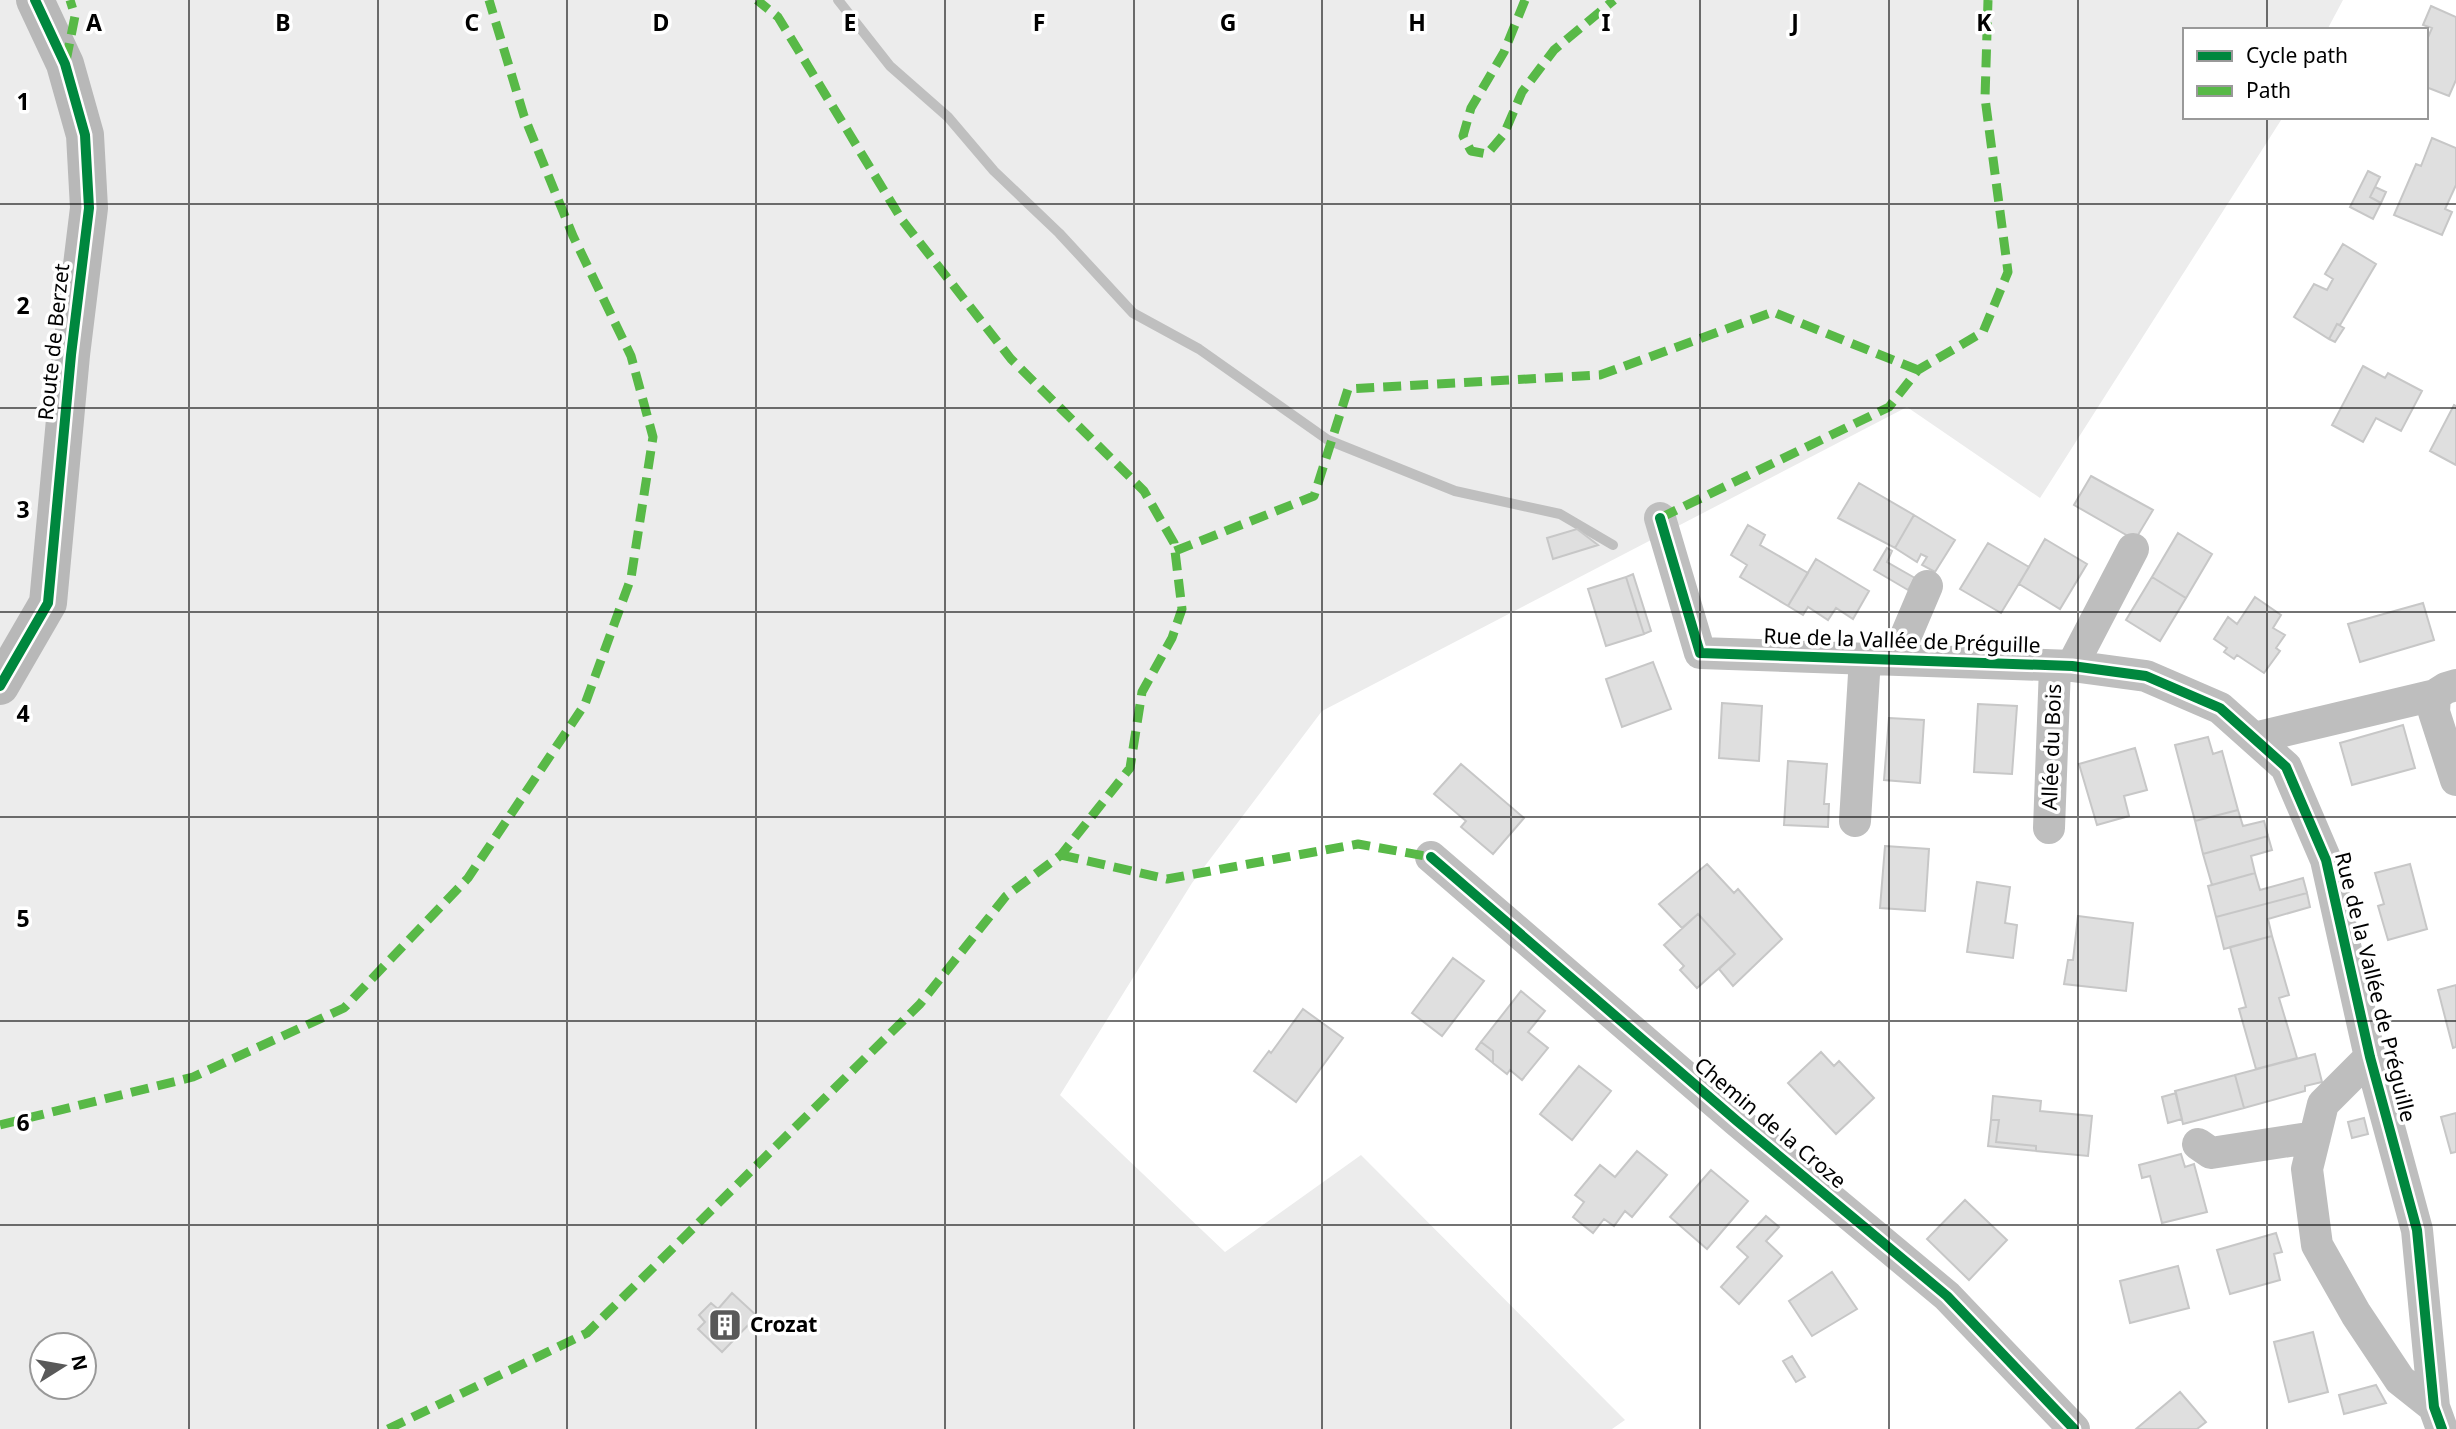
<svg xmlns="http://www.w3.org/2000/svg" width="2456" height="1429" font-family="'Noto Sans',sans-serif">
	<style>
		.green { fill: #ececec; fill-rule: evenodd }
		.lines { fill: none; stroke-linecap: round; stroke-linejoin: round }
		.stream { stroke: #bfbfbf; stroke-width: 10 }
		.building { fill: #dfdfdf; stroke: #c7c7c7; stroke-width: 2 }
		.street { stroke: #bebebe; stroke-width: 32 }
		.secondary { stroke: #b8b8b8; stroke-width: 38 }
		.quiet { stroke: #58b947; stroke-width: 9; stroke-dasharray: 18 9; stroke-linecap: butt }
		.cycleway-casing { stroke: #fff; stroke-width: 15 }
		.cycleway { stroke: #00873e; stroke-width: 10 }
		.grid { fill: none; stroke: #000; stroke-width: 2; stroke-opacity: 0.55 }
		.labels { text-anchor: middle; stroke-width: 7; stroke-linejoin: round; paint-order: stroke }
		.street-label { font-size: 21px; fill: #000; stroke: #fff }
		.poi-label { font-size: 21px; font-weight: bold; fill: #000; stroke: #fff; text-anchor: start }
		.grid-label { font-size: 23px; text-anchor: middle; font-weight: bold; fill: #000; stroke: #fff; stroke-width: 7; stroke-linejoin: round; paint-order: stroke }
	</style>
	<rect width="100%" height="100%" fill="#fff"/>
	<path class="green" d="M0 0H2343L2327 30H2185V117H2283L2040 498 1907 407 1322 711 1192 883 1060 1095 1225 1252 1361 1155 1625 1420 1612 1429H0ZM42 1345H84V1387H42Z"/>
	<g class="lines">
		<path class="stream" d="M838 0 890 66 948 117 994 171 1059 233 1133 313 1199 349 1328 440 1455 491 1560 514 1613 545"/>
	</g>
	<path class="building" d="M2431 6 2456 17V80L2449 96 2426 87V42L2432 28 2423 25Z
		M2432 138 2456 148V185L2445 209 2452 212 2442 235 2394 215 2416 164 2421 166Z
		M2368 171 2380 177 2370 197 2381 203 2373 219 2350 207Z
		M2375 187 2386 192 2381 203 2370 197Z
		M2343 244 2376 264 2340 325 2337 324 2329 339 2294 317 2314 284 2327 290 2333 279 2325 274Z
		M2337 324 2344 328 2335 342 2329 339Z
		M2363 366 2385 378 2388 373 2422 391 2401 431 2376 418 2363 442 2332 425Z
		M2454 405 2456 406V465L2430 451Z
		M2091 476 2153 510 2135 540 2074 505Z
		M1859 483 1914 515 1895 548 1838 518Z
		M1914 515 1955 540 1935 572 1922 565 1927 557 1921 554 1917 562 1895 548Z
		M1748 525 1765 535 1760 545 1808 573 1788 606 1740 577 1747 565 1731 555Z
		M1577 529 1598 545 1553 559 1547 538Z
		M2178 533 2212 554 2186 598 2152 577Z
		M2045 539 2087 564 2060 609 2019 584Z
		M1988 543 2029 567 2001 613 1960 589Z
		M1887 548 1892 551 1887 562 1915 578 1908 590 1874 570Z
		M1816 559 1869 591 1853 619 1836 608 1828 620 1808 607 1803 615 1788 606Z
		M1633 574 1651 631 1644 634 1626 577Z
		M1626 577 1644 634 1606 646 1588 589Z
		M2152 577 2186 598 2160 641 2126 620Z
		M2255 597 2281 615 2273 628 2285 635 2276 648 2280 651 2264 673 2237 655 2234 659 2224 652 2227 648 2214 639 2228 617 2237 624Z
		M2423 603 2434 640 2360 662 2348 624Z
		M1653 662 1671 709 1622 727 1606 679Z
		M1722 703 1762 706 1759 761 1719 758Z
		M1978 704 2017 706 2012 774 1974 772Z
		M1889 718 1924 720 1920 783 1884 780Z
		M2403 725 2415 768 2352 785 2340 743Z
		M2208 737 2213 754 2222 751 2238 810 2195 821 2175 745Z
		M2135 748 2147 790 2124 796 2129 816 2097 825 2079 764Z
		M1788 761 1827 764 1824 804H1829L1828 827 1784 825Z
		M1461 764 1524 818 1493 854 1461 827 1466 821 1434 794Z
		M2238 810 2243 826 2264 821 2268 836 2203 854 2195 821Z
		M2268 836 2272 850 2251 856 2255 873 2212 885 2203 854Z
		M1885 846 1929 849 1925 911 1880 908Z
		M1707 864 1734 893 1738 889 1782 939 1733 986 1719 969 1735 954 1698 914 1682 928 1659 904Z
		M2410 864 2427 929 2388 940 2378 906 2384 904 2375 873Z
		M2255 873 2260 890 2303 878 2307 893 2216 917 2208 886Z
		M1977 882 2010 887 2005 923 2017 925 2013 958 1967 952Z
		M2307 893 2310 907 2268 919 2272 936 2224 949 2216 917Z
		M1698 914 1735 954 1697 988 1680 970 1684 966 1664 945Z
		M2078 916 2133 923 2126 991 2064 984 2068 960H2073Z
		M2272 936 2289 995 2279 998 2297 1058 2256 1069 2239 1009 2246 1007 2230 947Z
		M1453 958 1484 981 1442 1036 1412 1013Z
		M2456 985V1047L2453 1048 2438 990Z
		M1521 991 1545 1011 1528 1032 1548 1048 1522 1080 1510 1070 1507 1074 1493 1063V1051L1481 1042Z
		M1303 1009 1343 1038 1296 1102 1254 1071 1269 1051 1271 1053Z
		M1481 1042 1493 1051V1063L1476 1049Z
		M1821 1052 1834 1066 1839 1061 1874 1098 1836 1134 1788 1083Z
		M2315 1054 2322 1082 2305 1086V1091L2244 1108 2235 1075Z
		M1579 1066 1611 1091 1572 1140 1540 1114Z
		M2235 1075 2244 1108 2183 1124 2175 1091Z
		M2176 1093 2182 1119 2168 1123 2162 1097Z
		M1993 1096 2041 1101 2040 1111 2092 1116 2088 1156 2036 1151V1146L1996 1142 1999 1120H1991Z
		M2456 1113V1152L2451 1153 2441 1117Z
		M2364 1118 2368 1134 2352 1138 2348 1122Z
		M1991 1120H1999L1996 1142 2036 1146V1151L1988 1146Z
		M1637 1151 1667 1175 1632 1217 1625 1211 1614 1226 1604 1219 1593 1233 1573 1217 1584 1202 1575 1195 1600 1165 1615 1177Z
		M2181 1154 2185 1167 2194 1164 2207 1212 2162 1223 2150 1176 2142 1178 2139 1165Z
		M1711 1170 1748 1201 1707 1249 1670 1217Z
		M1965 1200 2007 1240 1969 1280 1927 1239Z
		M1766 1216 1779 1227 1766 1241 1782 1256 1739 1304 1721 1287 1748 1257 1737 1247Z
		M2276 1233 2282 1252 2274 1254 2280 1280 2230 1294 2217 1250Z
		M2178 1266 2189 1308 2130 1323 2120 1281Z
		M1832 1272 1857 1309 1812 1336 1789 1301Z
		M732 1293 757 1316 722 1352 698 1329 705 1322 699 1315 711 1303 718 1309Z
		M2313 1332 2328 1392 2289 1402 2274 1342Z
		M1792 1356 1805 1377 1796 1382 1783 1361Z
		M2376 1385 2386 1403 2344 1414 2339 1395Z
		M2180 1392 2206 1422 2197 1429H2136Z"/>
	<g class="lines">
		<path class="street" d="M1660 518 1700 653 2072 666 2146 676 2220 708 2286 767 2326 860 2370 1057 2417 1230 2434 1407 2442 1429
			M1896 659 1927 586
			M2072 666 2133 549
			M2435 695 2434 712 2456 780
			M2254 738 2435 695 2446 688 2456 685
			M1855 821 1865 658
			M2049 828 2055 667
			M1431 857 1737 1121 1947 1296 2074 1429
			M2370 1057 2323 1104 2307 1169 2317 1245 2356 1314 2400 1380 2434 1407
			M2198 1144 2211 1153 2315 1137"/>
		<path class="secondary" d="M0 686 48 603 71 355 89 208 85 135 65 64 35 0"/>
		<path class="quiet" d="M1525 0 1504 52 1471 108 1463 136 1471 151 1487 154 1504 134 1522 92 1554 50 1614 0
			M66 61 75 16 70 0
			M1660 518 1889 407 1918 370 1983 332 2008 272 1985 98 1988 0
			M1175 551 1314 496 1348 389 1600 375 1773 312 1918 370
			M1061 855 1167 879 1358 844 1431 857
			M0 1125 193 1077 344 1008 468 878 585 704 631 578 653 437 631 356 573 236 524 116 489 0
			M388 1429 587 1333 920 1004 1006 896 1061 855 1130 768 1142 692 1172 638 1182 609 1174 543 1144 491 1011 359 902 220 778 17 757 0"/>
		<defs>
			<path id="cycleway" d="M1660 518 1700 653 2072 666 2146 676 2220 708 2286 767 2326 860 2370 1057 2417 1230 2434 1407 2442 1429
				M0 686 48 603 71 355 89 208 85 135 65 64 35 0
				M1431 857 1737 1121 1947 1296 2074 1429"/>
		</defs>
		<use href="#cycleway" class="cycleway-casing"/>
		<use href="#cycleway" class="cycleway"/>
	</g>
	<path class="grid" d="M189 0V1429M378 0V1429M567 0V1429M756 0V1429M945 0V1429M1134 0V1429M1322 0V1429M1511 0V1429M1700 0V1429M1889 0V1429M2078 0V1429M2267 0V30M2267 117V1429M0 204H2456M0 408H2456M0 612H2456M0 817H2456M0 1021H2456M0 1225H2456"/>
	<defs>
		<symbol id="building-square" viewBox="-11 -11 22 22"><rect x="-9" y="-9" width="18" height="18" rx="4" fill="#595959" stroke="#fff"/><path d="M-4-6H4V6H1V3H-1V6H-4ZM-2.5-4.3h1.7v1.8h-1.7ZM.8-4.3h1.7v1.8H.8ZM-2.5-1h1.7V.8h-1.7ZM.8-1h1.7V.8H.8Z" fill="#fff"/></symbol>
	</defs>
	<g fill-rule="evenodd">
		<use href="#building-square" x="706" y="1306" width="38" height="38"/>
	</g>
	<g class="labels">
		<g class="street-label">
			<text transform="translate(54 342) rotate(-84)" y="7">Route de Berzet</text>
			<text transform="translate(1902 641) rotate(2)" y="7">Rue de la Vallée de Préguille</text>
			<text transform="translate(2052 747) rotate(-88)" y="7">Allée du Bois</text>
			<text transform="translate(2375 987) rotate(76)" y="7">Rue de la Vallée de Préguille</text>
			<text transform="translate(1770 1123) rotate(40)" y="7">Chemin de la Croze</text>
		</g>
		<g class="poi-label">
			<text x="750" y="1332">Crozat</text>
		</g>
	</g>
	<g class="grid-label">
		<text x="94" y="31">A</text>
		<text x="283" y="31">B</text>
		<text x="472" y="31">C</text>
		<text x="661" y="31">D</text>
		<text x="850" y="31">E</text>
		<text x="1039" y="31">F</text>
		<text x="1228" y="31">G</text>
		<text x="1417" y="31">H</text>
		<text x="1606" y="31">I</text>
		<text x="1795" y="31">J</text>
		<text x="1984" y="31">K</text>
		<text x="23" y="110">1</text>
		<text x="23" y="314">2</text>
		<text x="23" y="518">3</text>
		<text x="23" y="722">4</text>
		<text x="23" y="927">5</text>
		<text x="23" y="1131">6</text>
	</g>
	<rect x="2183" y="28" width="245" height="91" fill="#ffffff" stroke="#999999" stroke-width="2"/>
	<rect x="2197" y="51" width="35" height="10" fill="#00873e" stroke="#999999" stroke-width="2"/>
	<text x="2246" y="63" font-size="21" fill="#000000">Cycle path</text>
	<rect x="2197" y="86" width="35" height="10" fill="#58b947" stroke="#999999" stroke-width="2"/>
	<text x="2246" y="98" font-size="21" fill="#000000">Path</text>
	<g transform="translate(63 1366) rotate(79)"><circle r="33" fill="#ffffff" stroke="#999999" stroke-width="2"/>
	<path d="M0-5L12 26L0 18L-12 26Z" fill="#595959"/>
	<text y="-10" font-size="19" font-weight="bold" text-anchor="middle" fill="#000000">N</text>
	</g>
</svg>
